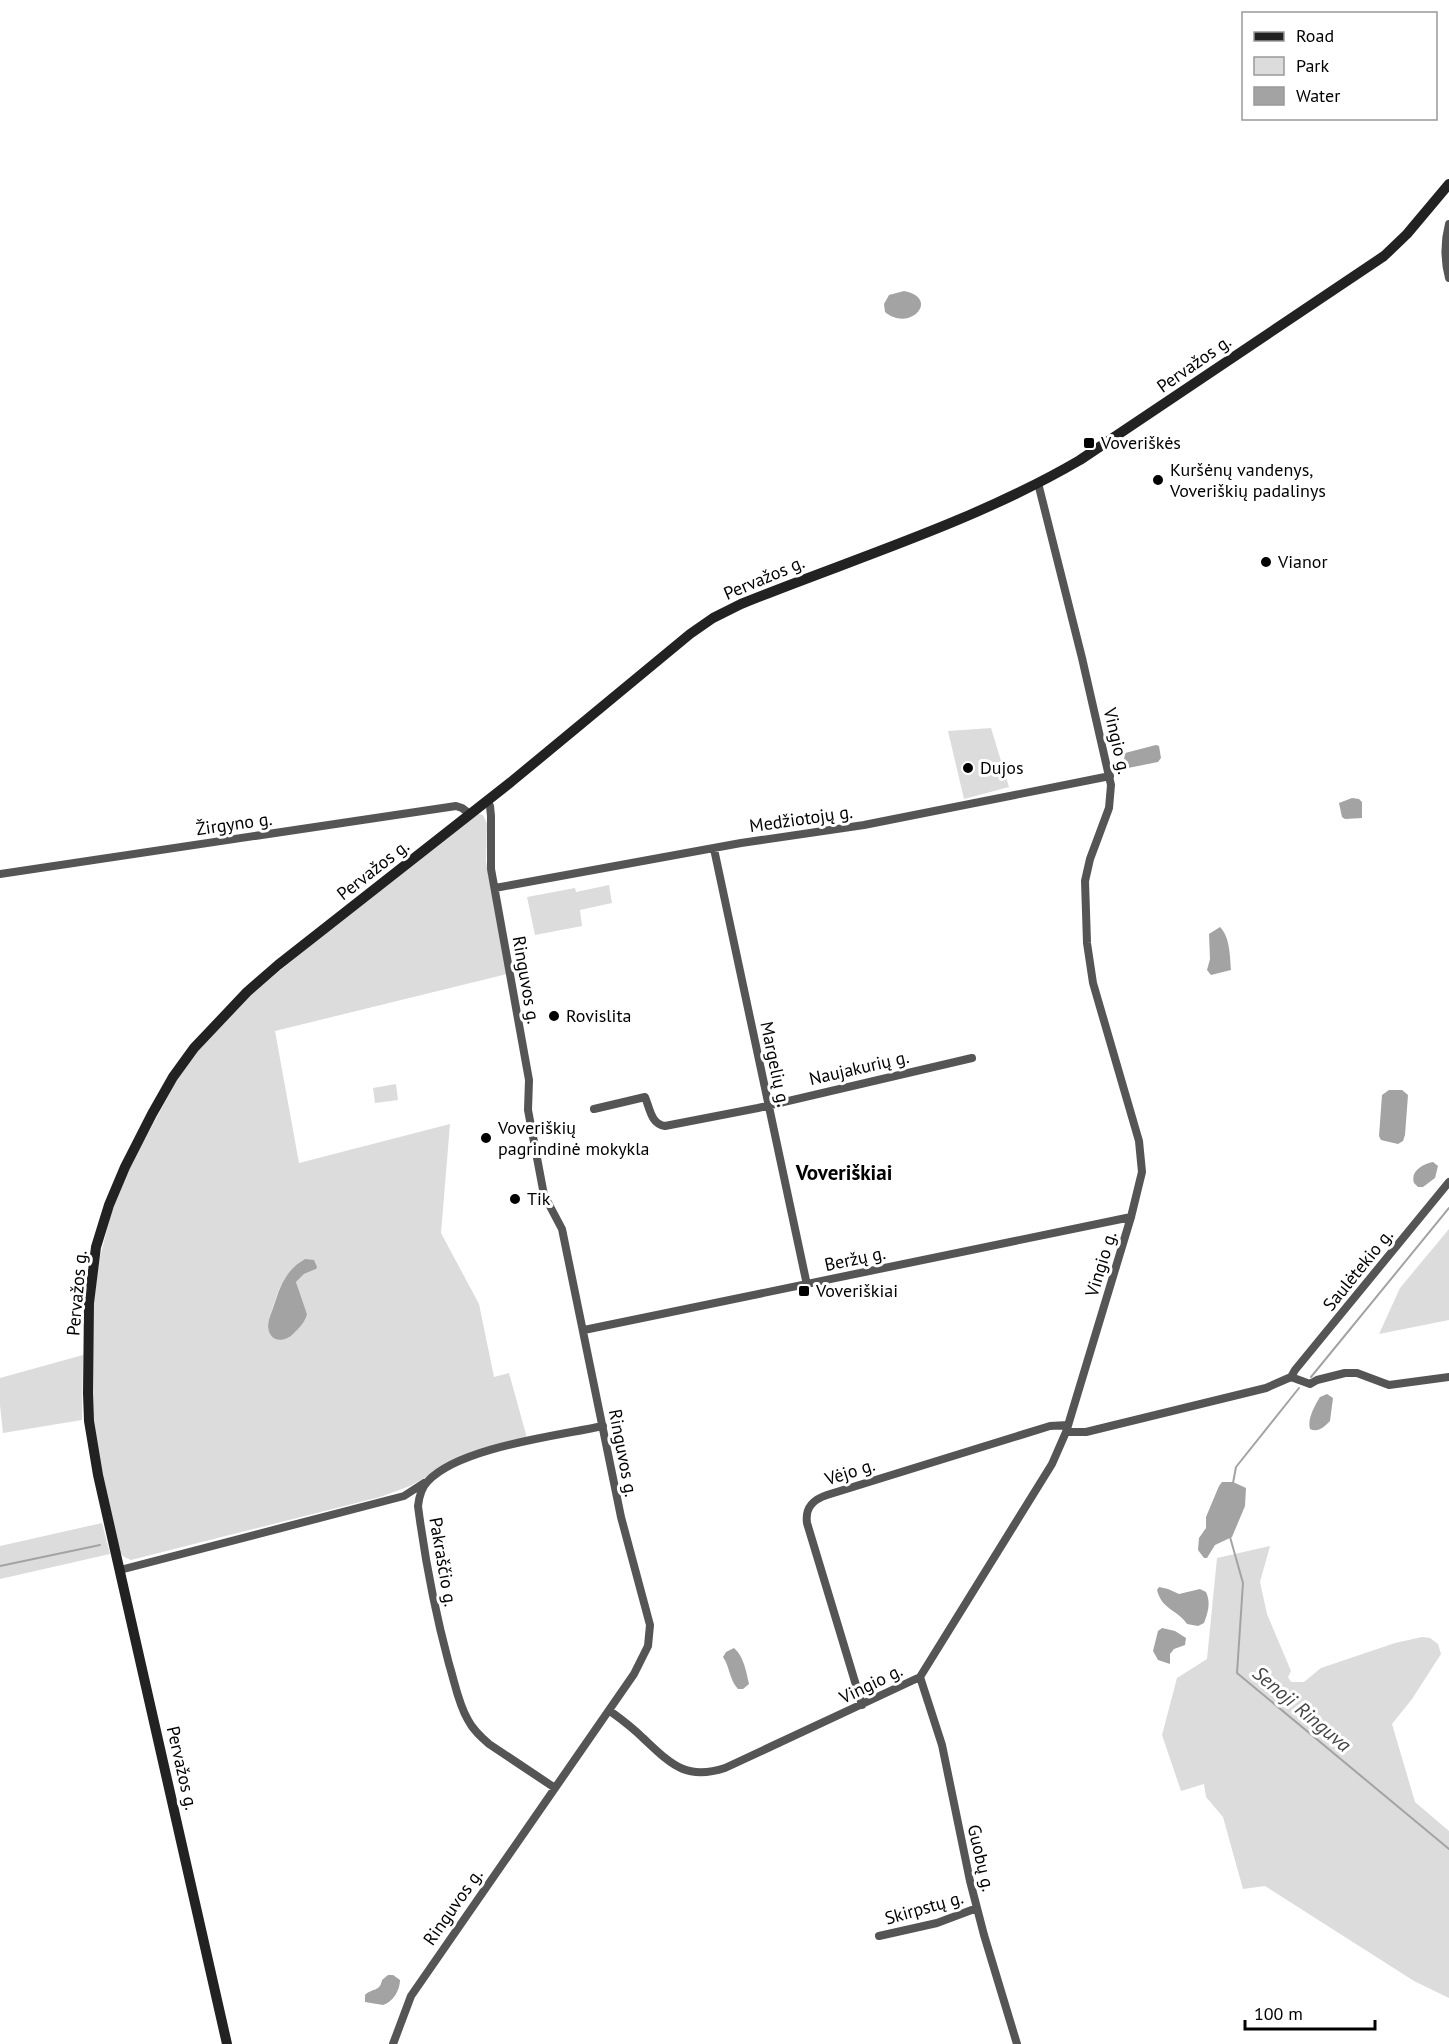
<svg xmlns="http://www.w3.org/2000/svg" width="1449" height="2044" font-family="'PT Sans',sans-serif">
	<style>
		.green { fill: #dcdcdc; fill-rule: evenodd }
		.water { fill: #a3a3a3 }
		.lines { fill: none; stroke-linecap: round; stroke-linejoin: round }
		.stream { stroke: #a3a3a3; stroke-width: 2 }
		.minor { stroke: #555; stroke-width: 8 }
		.secondary { stroke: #222; stroke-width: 10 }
		.poi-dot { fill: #000; stroke: #fff; stroke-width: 2 }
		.labels { text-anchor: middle; stroke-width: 6; stroke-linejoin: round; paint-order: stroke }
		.street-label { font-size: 18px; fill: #000; stroke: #fff }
		.poi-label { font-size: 18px; fill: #000; stroke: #fff; text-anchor: start }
		.water-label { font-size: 20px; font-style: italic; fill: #444; stroke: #fff }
		.quarter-label { font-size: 21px; font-weight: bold; fill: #000; stroke: #fff }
	</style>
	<rect width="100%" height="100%" fill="#fff"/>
	<path class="green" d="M991 728 1009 787 964 799 948 731Z
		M478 814 483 815 487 824 486 861 507 974 275 1031 299 1163 450 1124 441 1233 479 1304 494 1377 509 1373 527 1438 470 1452 410 1486 380 1497 131 1560 124 1557 119 1551 98 1463 93 1420 92 1382 94 1297 100 1257 111 1214 126 1174 183 1069 216 1029 243 1001 371 896ZM305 1259 316 1269 304 1274 296 1282 307 1314 268 1329V1323C276 1298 281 1272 305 1259Z
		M609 885 612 903 580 910 582 926 535 935 527 897 575 888 576 892Z
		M396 1084 398 1100 375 1103 373 1088Z
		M1449 1229V1320L1379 1334 1400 1288Z
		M83 1355 82 1420 3 1433 0 1405V1378Z
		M102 1523 110 1554 0 1579V1546Z
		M1270 1546 1260 1582 1267 1614 1291 1671 1288 1677 1291 1682H1304L1321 1668 1395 1643 1422 1637 1430 1638 1438 1644 1441 1654 1412 1699 1392 1724 1415 1802 1449 1831V1998L1414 1981 1265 1886 1243 1889 1223 1817 1206 1797 1204 1784 1181 1791 1162 1735 1177 1678 1207 1659 1217 1558Z"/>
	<path class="water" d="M904 291C941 298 910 333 885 312L884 304 889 295Z
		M1156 745 1159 746 1161 758 1158 762 1128 768 1125 766 1124 760 1125 753Z
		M1352 798 1359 799 1362 802V818L1345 819 1342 817 1339 803Z
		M1220 927C1230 937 1230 956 1231 970L1211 975 1207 970 1210 959 1209 934Z
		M1389 1090H1402L1408 1095 1405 1135 1403 1141 1398 1144 1381 1140 1379 1136 1382 1095Z
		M1433 1162 1438 1166 1435 1178 1423 1187H1418L1414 1183C1410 1171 1423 1164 1433 1162Z
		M305 1259 314 1260 317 1267 316 1269 304 1274 296 1282 307 1314C305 1322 300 1327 294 1333 285 1343 269 1343 268 1326 268 1320 271 1314 273 1308 280 1287 285 1270 305 1259Z
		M1327 1394 1333 1398 1330 1421C1324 1427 1318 1433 1310 1429 1307 1419 1315 1405 1320 1397Z
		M1222 1482H1233L1246 1488 1245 1506 1232 1537 1215 1545 1207 1558H1204L1198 1550 1199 1538 1206 1528V1517L1219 1486Z
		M1159 1587 1168 1589 1179 1594 1200 1589 1206 1592C1211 1603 1208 1612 1204 1623L1198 1626 1187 1624C1177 1609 1162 1610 1157 1590Z
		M1162 1628 1175 1631 1186 1638 1185 1645 1174 1649 1170 1654V1664L1158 1660 1153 1651 1158 1631Z
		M734 1648C744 1657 746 1671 749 1684L743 1689H738C729 1679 730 1667 723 1657L726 1652Z
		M388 1975H393L400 1980C400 1990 393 2002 383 2005L365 2002V1995C372 1988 380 1992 382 1980Z"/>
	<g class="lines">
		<path class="stream" d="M1311 1377 1449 1208
			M1233 1483 1236 1467 1299 1388
			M1230 1537 1243 1583 1237 1673 1449 1849
			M0 1566 100 1545"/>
		<path class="minor" d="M1449 224C1444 243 1444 259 1449 278
			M714 849 807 1285
			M0 874 456 806 462 808 470 814
			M495 888 741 843 864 825 1110 776
			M594 1109 645 1097C650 1109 651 1124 665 1126L758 1108 972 1058
			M584 1330 1131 1217
			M1291 1377 1295 1370 1449 1182
			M1291 1377 1310 1384 1317 1380 1345 1373H1357L1389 1385 1449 1377
			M1066 1432H1086L1266 1388 1291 1377
			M120 1570 404 1496 424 1483
			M920 1677 942 1745 970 1881 984 1935 1017 2044
			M862 1705 807 1523C805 1508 812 1500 827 1495L1050 1426 1068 1425
			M610 1711C621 1719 633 1728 643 1738 670 1763 685 1781 725 1768L920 1677 1052 1464 1066 1432 1131 1217 1142 1172 1139 1141 1093 983 1087 943 1085 881 1090 859 1109 808 1111 785 1082 658 1038 483
			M555 1788 489 1744C481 1737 473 1730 468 1720 458 1703 455 1683 449 1664 435 1612 425 1560 418 1506 419 1497 421 1488 428 1481 460 1447 557 1436 603 1426
			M879 1936 937 1923 977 1908
			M393 2044 411 1996 634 1674 648 1646 650 1625 621 1517 562 1229 544 1195 528 1110 529 1080 491 869V816L490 806 487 801"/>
		<path class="secondary" d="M227 2044 98 1475 89 1421 88 1393 89 1303 96 1247 109 1205 125 1167 152 1114 173 1077 194 1048 247 992 278 965 511 782 690 634 713 618 741 604C855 558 974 522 1080 460L1384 256 1407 234 1449 184"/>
	</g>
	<g class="poi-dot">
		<rect x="1083" y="437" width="12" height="12" rx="3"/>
		<circle cx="1158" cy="480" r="6"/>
		<circle cx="1266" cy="562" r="6"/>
		<circle cx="968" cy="768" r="6"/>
		<circle cx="554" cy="1016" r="6"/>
		<circle cx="486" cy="1138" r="6"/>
		<circle cx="515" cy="1199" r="6"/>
		<rect x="798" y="1285" width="12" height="12" rx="3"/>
	</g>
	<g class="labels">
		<g class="street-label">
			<text transform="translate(1194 364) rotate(-35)" y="6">Pervažos g.</text>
			<text transform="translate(764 578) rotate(-23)" y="6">Pervažos g.</text>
			<text transform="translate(1117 741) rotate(77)" y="6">Vingio g.</text>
			<text transform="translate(801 819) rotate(-8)" y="6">Medžiotojų g.</text>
			<text transform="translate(234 824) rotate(-8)" y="6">Žirgyno g.</text>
			<text transform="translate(373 870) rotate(-38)" y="6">Pervažos g.</text>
			<text transform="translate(526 980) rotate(80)" y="6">Ringuvos g.</text>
			<text transform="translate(775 1064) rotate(78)" y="6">Margelių g.</text>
			<text transform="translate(859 1068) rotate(-13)" y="6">Naujakurių g.</text>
			<text transform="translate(855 1259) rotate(-12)" y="6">Beržų g.</text>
			<text transform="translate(1101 1264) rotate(-73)" y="6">Vingio g.</text>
			<text transform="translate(1358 1270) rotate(-51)" y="6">Saulėtekio g.</text>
			<text transform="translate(77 1293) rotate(-85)" y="6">Pervažos g.</text>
			<text transform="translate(623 1453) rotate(79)" y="6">Ringuvos g.</text>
			<text transform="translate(850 1472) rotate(-18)" y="6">Vėjo g.</text>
			<text transform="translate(443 1562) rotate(80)" y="6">Pakraščio g.</text>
			<text transform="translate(871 1684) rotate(-26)" y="6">Vingio g.</text>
			<text transform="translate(182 1768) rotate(77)" y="6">Pervažos g.</text>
			<text transform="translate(981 1858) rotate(77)" y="6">Guobų g.</text>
			<text transform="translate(453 1907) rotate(-55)" y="6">Ringuvos g.</text>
			<text transform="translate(924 1908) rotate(-16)" y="6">Skirpstų g.</text>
		</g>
		<g class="poi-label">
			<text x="1101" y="449">Voveriškės</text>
			<text x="1170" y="476">Kuršėnų vandenys,<tspan x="1170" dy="21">Voveriškių padalinys</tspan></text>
			<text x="1278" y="568">Vianor</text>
			<text x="980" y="774">Dujos</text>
			<text x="566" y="1022">Rovislita</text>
			<text x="498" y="1134">Voveriškių<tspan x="498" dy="21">pagrindinė mokykla</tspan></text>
			<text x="527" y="1205">Tik</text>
			<text x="816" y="1297">Voveriškiai</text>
		</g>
		<g class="water-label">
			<text transform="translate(1302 1709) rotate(40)" y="7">Senoji Ringuva</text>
		</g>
		<g class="quarter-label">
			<text x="844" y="1180">Voveriškiai</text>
		</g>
	</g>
	<rect x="1242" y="12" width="195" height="108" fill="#ffffff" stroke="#999999" stroke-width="1.5"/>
	<rect x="1254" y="32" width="30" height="9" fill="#222222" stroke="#999999" stroke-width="1.5"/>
	<text x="1296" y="42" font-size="18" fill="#000000">Road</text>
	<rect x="1254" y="57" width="30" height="18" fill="#dcdcdc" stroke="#999999" stroke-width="1.5"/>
	<text x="1296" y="72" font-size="18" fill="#000000">Park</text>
	<rect x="1254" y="87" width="30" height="18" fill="#a3a3a3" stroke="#999999" stroke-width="1.5"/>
	<text x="1296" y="102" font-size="18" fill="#000000">Water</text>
	<path d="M1245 2020v9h130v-9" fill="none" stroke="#000000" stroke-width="3"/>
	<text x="1254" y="2020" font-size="18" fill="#000000" stroke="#ffffff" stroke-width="4.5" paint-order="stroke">100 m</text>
</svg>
